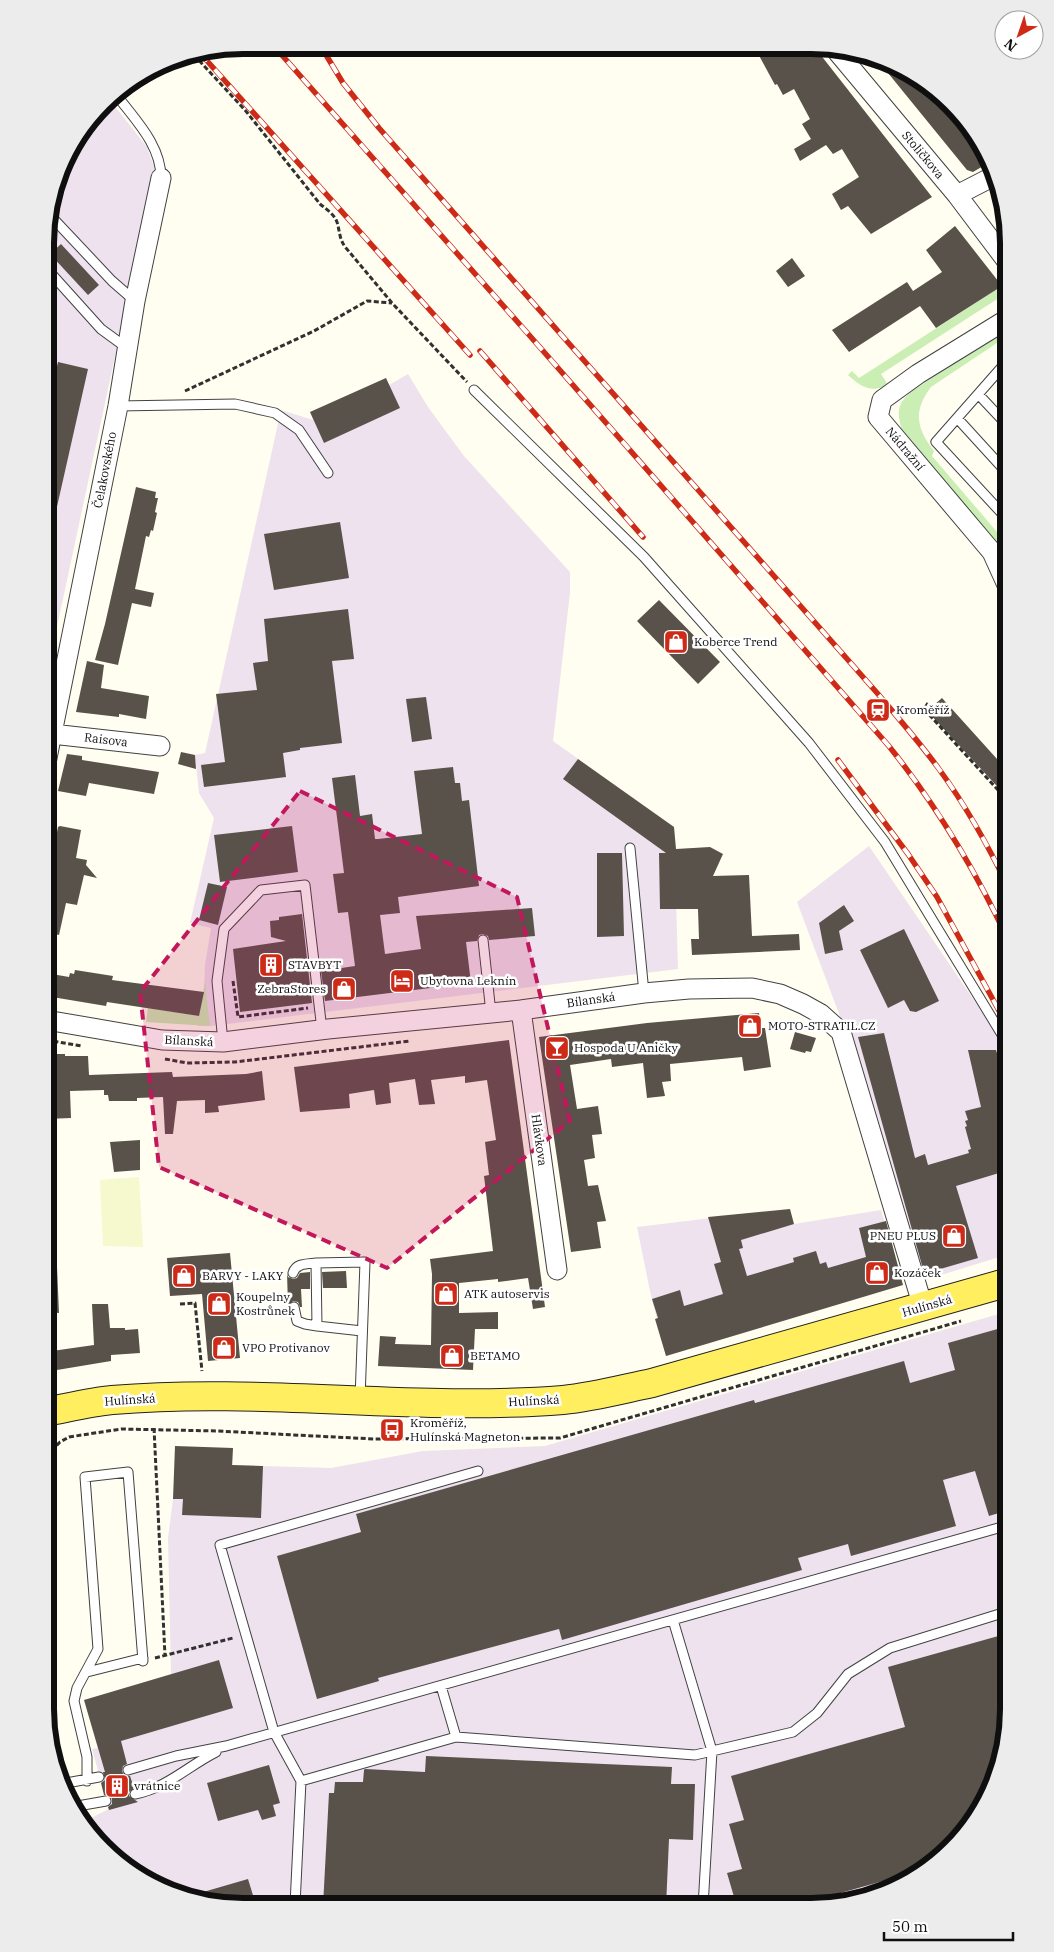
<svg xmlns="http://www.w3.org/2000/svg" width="1054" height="1952" font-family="'IBM Plex Serif',serif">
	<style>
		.industrial { fill: #eee2ee }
		.farmland { fill: #f6f8cd }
		.green { fill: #cbeeb5 }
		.building { fill: #59524a }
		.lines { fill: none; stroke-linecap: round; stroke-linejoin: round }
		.lane-casing { stroke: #424242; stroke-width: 11 }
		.street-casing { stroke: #424242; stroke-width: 21 }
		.primary-casing { stroke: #202020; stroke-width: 30 }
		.path { stroke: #313131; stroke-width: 3; stroke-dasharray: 5 2.5; stroke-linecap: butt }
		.lane { stroke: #fff; stroke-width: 9 }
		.street { stroke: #fff; stroke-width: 19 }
		.primary { stroke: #ffef60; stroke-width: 28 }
		.rail-casing { stroke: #ce2a18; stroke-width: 5.5 }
		.rail { stroke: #fff; stroke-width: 4; stroke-dasharray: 11; stroke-linecap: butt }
		.marked { fill: #c2185b; fill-opacity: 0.2; stroke: #c2185b; stroke-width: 4; stroke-dasharray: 10 6; stroke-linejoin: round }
		.labels { text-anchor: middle; stroke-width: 5; stroke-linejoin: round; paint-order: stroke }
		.street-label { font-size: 12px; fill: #0f0f0f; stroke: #fff }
		.poi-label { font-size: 12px; fill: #0f0f0f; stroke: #fff; text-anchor: start }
		.rim { fill: none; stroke: #0f0f0f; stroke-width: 6 }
	</style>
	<rect width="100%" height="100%" fill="#fffef0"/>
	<path class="industrial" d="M109 99 147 147 155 170 46 678 47 217 66 155Z
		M408 374 428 407 464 456 570 572V593L553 741 674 827 678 969 210 1026H197L204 992 205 965 211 928 190 923 214 818 199 793 195 755 205 753 281 410 313 420 310 412 386 378 389 385Z
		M869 846 1001 1040 1009 1058V1254L925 1280 847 1035 797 902Z
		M881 1210 903 1285 666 1356 650 1291 637 1227 752 1213 794 1224Z
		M1009 1311V1722L994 1784 968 1829 931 1866 875 1896 811 1907 217 1905 167 1892 113 1858 84 1825 87 1820 109 1809 92 1749 98 1748 84 1700 171 1674 168 1538 173 1499 233 1448V1465L331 1468 423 1451 545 1446Z"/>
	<path class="farmland" d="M139 1177 143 1247 103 1246 100 1180Z"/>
	<path class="green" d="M1002 286 1004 292 1002 296 881 374 888 385C871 393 861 387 848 375L852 371 859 378Z
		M1009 328V335L931 387C913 411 916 428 934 451L932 456 1009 546V564L992 536 902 431C897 412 896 405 912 391Z
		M205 982 210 1026 146 1022 148 1008 199 1016Z"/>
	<path class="building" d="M755 48 816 49 932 197 871 234 848 206 841 210 832 194 859 177 842 149 833 154 826 145 800 161 794 149 811 139 802 124 810 119 794 89 783 95 777 84 775 85Z
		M875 57 898 65 932 88 956 116 959 114 975 133 990 162 973 172 967 170Z
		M955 226 1002 286 936 328 920 306 849 352 832 330 907 282 913 291 942 272 926 250Z
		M61 244 99 285 88 295 50 254Z
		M792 258 805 276 788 287 776 271Z
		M58 362 88 369 52 529H46V413Z
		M386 378 400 408 324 443 310 412Z
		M136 487 156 492 155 498H158L155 512 157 513 153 531 151 530 149 537 146 536 135 589 154 593 151 607 132 603 118 665 95 660 105 624Z
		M340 522 349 578 274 590 264 534Z
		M659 600 720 662 698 684 637 621Z
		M348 609 354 659 332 661 342 743 300 748V750L283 753 286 777 204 787 201 765 225 762 216 694 257 690 253 663 268 661 264 619Z
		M87 661 104 665 101 688 149 696 146 719 119 714V717L76 712Z
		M426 697 432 739 412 742 406 699Z
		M942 698 997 759 1009 748V799L927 711Z
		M181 752 195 755 196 769 178 764Z
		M67 754 82 756V760L159 772 154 794 89 783 86 796 58 791Z
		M578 759 674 827 676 849 710 847 723 854 713 876 749 875 752 936 799 934 800 950 692 955 691 939H699L698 909H660L659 853H666L563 779Z
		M453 767 455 783H460L462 801 469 800 479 886 398 897 400 913 380 915 385 954 421 949 416 916 532 908 535 936 489 940 488 936 483 934 479 935 477 941 466 942 471 983 325 1001 321 971 355 966 348 912 338 913 333 874 344 873 332 778 355 775 360 816 372 814 375 839H378L422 834 414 771Z
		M60 826 81 830 76 858 87 860 86 865 97 878 84 875 77 905 66 903 59 935 46 932V888L58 827Z
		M292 826 298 872 220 882 214 835Z
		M597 853H622L624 936 597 937Z
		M208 883 227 887 218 925 199 920Z
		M844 905 854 921 839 931 843 950 825 954 819 923Z
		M302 914 312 1003 240 1012 233 949 286 941 271 937 270 921 279 920V917Z
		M904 929 939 1001 916 1012 910 1011 904 1000 888 1008 860 950Z
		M75 970 113 976 112 980 204 992 199 1016 107 1002 106 1006 46 996V973L69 977 70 973 74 974Z
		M759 1013 761 1028H765L771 1067 744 1071 742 1057 670 1064 671 1081 662 1082 665 1096 647 1098 643 1063 612 1067 611 1059 570 1065 577 1109 598 1106 602 1134 592 1135 595 1158 584 1160 588 1186 598 1185 606 1221 597 1222 601 1248 571 1252 539 1037 647 1023Z
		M795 1032 816 1038 811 1052 806 1051 805 1053 790 1049Z
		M884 1033 915 1158 925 1154 928 1165 969 1153 968 1150 971 1149 965 1127 967 1126 965 1121 968 1120 965 1111 981 1107 968 1050H996L1009 1091V1170L956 1186 978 1258 930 1272 923 1269 858 1037Z
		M509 1040 545 1307 533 1309 528 1278 498 1282V1279L459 1283V1313L498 1312V1329H475L473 1370 378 1366 380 1336 396 1337 395 1344 431 1345 432 1274 430 1259 493 1251 484 1176 489 1175 485 1142 496 1140 487 1080 465 1083V1076L431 1080 435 1104 419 1105 415 1079 389 1083 391 1103 376 1105 374 1090 349 1094 350 1108 300 1112 294 1067Z
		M46 1054H65V1056H88L89 1075 172 1072 173 1077 246 1074 262 1071 265 1100 218 1106 219 1112 205 1113V1100L177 1101 173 1134H165L163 1097 137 1098V1101H109L108 1095H104V1090L70 1091 71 1118 46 1119Z
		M140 1140V1170L114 1172 110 1142Z
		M790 1209 794 1224 741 1240 743 1248 739 1249 747 1276 794 1262 793 1258 816 1251 820 1264 826 1262 828 1268 866 1257 859 1228 886 1221 903 1285 666 1356 655 1319 658 1318 652 1299 680 1290 684 1306 723 1294 714 1264 721 1262 708 1217Z
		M230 1253 240 1358 208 1361 202 1294 170 1296 167 1258Z
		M57 1267 59 1313 45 1312V1268Z
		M346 1271 347 1288H323L322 1272Z
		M310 1272V1289H301L302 1307H300L298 1302 293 1301 288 1306 287 1273 288 1277 293 1279 297 1278 300 1273Z
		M92 1304H108L110 1328H125V1330L138 1329 140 1353 111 1355V1361L45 1372V1352L94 1345Z
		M1001 1328 1009 1353V1510L989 1516 975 1471 943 1480 956 1526 851 1556 848 1544 798 1558 802 1570 562 1640 559 1629 378 1678 379 1681 317 1699 277 1556 361 1532 356 1514 754 1400 755 1403 904 1361 910 1383 955 1370 948 1343Z
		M175 1446 233 1448 232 1465 263 1466 261 1518 182 1515 183 1499H173Z
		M1009 1633V1722L994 1784 968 1829 929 1868 791 1907H737L727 1873 742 1869 729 1824 744 1820 731 1776 905 1727 888 1667Z
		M219 1660 233 1708 121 1741 127 1764 123 1766 122 1771 124 1775 130 1776 134 1788 129 1792V1796L138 1802 109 1810 108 1807 112 1804V1799L109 1795H104L101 1783 105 1780 103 1772H105L84 1700Z
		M426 1756 672 1767 671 1784H695L693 1840 669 1839 666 1907 323 1906 329 1793H334L335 1782H363L364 1770 365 1769 425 1772Z
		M269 1765 280 1803 273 1805 276 1816 262 1820 258 1810 218 1821 207 1783Z
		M248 1879 256 1905H217L186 1897Z"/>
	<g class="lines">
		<defs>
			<path id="lane" d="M115 93C134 119 161 144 161 178
				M48 213 112 281 135 301
				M47 269 101 329 127 348
				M474 390 644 557 809 743 885 842 1007 1043 1009 1050
				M978 394 1009 427
				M118 406 235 404 275 413 299 430 328 473
				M957 418 1009 475
				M1009 521 936 442 1009 359
				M630 848 644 993
				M483 940 491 1013
				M223 1042 217 981 224 929 261 890 305 885 322 1030
				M293 1273C296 1263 307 1264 316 1263
				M294 1307 297 1321 305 1324 317 1326
				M360 1399 365 1262 316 1263 317 1326 362 1331
				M673 1620 712 1751 703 1907
				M87 1672 143 1658
				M441 1686 456 1737 695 1755 793 1732 817 1713 848 1674 890 1648 1009 1611
				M128 1770 176 1756 226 1746 1009 1525
				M87 1781V1757L74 1701 77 1688 98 1649 85 1477 128 1472 143 1661
				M301 1781 456 1737
				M61 1784 99 1777
				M135 1794C167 1788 188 1766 216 1752
				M72 1807 106 1801
				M295 1905 301 1781 274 1732 220 1545 478 1471"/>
			<path id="street" d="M835 49 957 195 1009 264
				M957 195 996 175
				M1009 594 1007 585 992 552 878 417 882 400 918 374 1009 318
				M52 734 160 746
				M46 763 118 406 135 301 161 178
				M521 1010 557 1270
				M46 1020 162 1040 223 1042 328 1029 521 1010 644 993 689 989 752 988 780 994 803 1004 821 1014 841 1032 923 1307"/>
			<path id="primary" d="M45 1412C67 1408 90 1402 112 1400 262 1387 413 1412 563 1400 593 1397 623 1389 652 1383L1009 1282"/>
		</defs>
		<use href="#lane" class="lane-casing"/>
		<use href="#street" class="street-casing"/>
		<use href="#primary" class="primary-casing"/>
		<path class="path" d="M194 55 245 110 320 204C326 209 334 214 337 222 340 232 339 239 346 248L392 303 467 382
			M185 391 314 331 367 301 392 303
			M928 703 924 709 1009 802
			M233 981 238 1017 308 1008
			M46 1040 82 1046
			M165 1059 187 1063 235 1062 410 1041
			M180 1304 195 1303 202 1371
			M154 1428 165 1656
			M45 1468H51L54 1448 60 1442 69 1437 121 1429 217 1431 374 1439 560 1438 961 1321
			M155 1658 233 1638V1640"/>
		<use href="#lane" class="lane"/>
		<use href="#street" class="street"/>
		<use href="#primary" class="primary"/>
		<defs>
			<path id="rail" d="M273 45 530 336 888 745C937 806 976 871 1009 942
				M320 45 343 83 379 128 878 694C899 719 920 743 939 769 966 806 989 847 1009 889
				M200 53 470 355
				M480 351 643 537
				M838 760 908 854 937 897 1009 1029"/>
		</defs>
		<use href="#rail" class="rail-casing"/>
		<use href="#rail" class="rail"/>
	</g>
	<path class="marked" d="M300 791 517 897 570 1121 387 1268 159 1167 140 992Z"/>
	<defs>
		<symbol id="shop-square" viewBox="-11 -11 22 22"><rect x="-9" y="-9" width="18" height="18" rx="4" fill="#ce2a18" stroke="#fff"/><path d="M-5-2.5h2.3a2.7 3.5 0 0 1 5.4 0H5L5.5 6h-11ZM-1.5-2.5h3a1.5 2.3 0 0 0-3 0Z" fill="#fff"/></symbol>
		<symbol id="station-square" viewBox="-11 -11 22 22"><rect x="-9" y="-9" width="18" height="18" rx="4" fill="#ce2a18" stroke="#fff"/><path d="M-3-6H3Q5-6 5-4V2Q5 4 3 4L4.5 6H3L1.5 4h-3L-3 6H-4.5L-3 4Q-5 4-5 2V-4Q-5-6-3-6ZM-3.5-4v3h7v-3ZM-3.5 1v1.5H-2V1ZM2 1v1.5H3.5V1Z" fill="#fff"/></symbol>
		<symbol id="building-square" viewBox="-11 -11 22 22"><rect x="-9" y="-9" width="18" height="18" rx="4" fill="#ce2a18" stroke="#fff"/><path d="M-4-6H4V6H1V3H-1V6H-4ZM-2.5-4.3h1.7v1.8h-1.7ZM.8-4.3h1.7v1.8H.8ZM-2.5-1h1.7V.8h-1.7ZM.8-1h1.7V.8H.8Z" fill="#fff"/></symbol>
		<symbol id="hotel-square" viewBox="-11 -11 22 22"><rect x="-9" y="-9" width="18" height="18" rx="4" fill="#ce2a18" stroke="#fff"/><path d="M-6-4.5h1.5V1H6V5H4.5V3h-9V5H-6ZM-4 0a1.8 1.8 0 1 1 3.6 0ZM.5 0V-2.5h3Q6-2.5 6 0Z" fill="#fff"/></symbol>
		<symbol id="bar-square" viewBox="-11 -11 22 22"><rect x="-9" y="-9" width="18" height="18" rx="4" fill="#ce2a18" stroke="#fff"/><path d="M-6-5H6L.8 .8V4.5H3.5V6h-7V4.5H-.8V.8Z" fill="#fff"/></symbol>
		<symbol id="bus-square" viewBox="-11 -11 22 22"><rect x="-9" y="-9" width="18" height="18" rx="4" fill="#ce2a18" stroke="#fff"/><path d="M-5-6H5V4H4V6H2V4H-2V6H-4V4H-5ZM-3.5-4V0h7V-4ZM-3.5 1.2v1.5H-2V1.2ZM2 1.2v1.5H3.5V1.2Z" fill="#fff"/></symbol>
	</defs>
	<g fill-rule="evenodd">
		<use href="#shop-square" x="662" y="628" width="28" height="28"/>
		<use href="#station-square" x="864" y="696" width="28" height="28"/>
		<use href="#building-square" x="257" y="951" width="28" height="28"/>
		<use href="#hotel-square" x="388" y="967" width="28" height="28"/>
		<use href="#shop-square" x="330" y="975" width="28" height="28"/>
		<use href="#shop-square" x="736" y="1012" width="28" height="28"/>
		<use href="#bar-square" x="543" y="1034" width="28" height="28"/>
		<use href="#shop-square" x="940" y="1222" width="28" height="28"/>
		<use href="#shop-square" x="863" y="1259" width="28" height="28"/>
		<use href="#shop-square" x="170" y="1262" width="28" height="28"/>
		<use href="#shop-square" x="432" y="1280" width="28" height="28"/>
		<use href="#shop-square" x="205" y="1290" width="28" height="28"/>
		<use href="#shop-square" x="210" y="1334" width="28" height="28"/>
		<use href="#shop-square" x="438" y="1342" width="28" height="28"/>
		<use href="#bus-square" x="378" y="1416" width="28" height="28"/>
		<use href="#building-square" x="103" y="1772" width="28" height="28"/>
	</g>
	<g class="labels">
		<g class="street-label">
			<text transform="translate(923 155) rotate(50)" y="4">Stoličkova</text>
			<text transform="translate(905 449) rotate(50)" y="4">Nádražní</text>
			<text transform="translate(105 470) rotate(-79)" y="4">Čelakovského</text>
			<text transform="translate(106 740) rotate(7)" y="4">Raisova</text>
			<text transform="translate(591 1000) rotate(-8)" y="4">Bílanská</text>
			<text transform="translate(189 1041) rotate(3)" y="4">Bílanská</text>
			<text transform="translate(539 1140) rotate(82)" y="4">Hlávkova</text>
			<text transform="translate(927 1306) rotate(-16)" y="4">Hulínská</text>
			<text transform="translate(130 1400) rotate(-4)" y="4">Hulínská</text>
			<text transform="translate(534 1401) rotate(-3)" y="4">Hulínská</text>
		</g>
		<g class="poi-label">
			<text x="694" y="646">Koberce Trend</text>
			<text x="896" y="714">Kroměříž</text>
			<text x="288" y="969">STAVBYT</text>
			<text x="420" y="985">Ubytovna Leknín</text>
			<text x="326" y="993" text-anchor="end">ZebraStores</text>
			<text x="768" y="1030">MOTO-STRATIL.CZ</text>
			<text x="574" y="1052">Hospoda U Aničky</text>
			<text x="936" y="1240" text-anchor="end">PNEU PLUS</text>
			<text x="894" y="1277">Kozáček</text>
			<text x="202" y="1280">BARVY - LAKY</text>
			<text x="464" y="1298">ATK autoservis</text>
			<text x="236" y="1301">Koupelny<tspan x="236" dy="14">Kostrůnek</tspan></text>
			<text x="242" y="1352">VPO Protivanov</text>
			<text x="470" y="1360">BETAMO</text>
			<text x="410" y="1427">Kroměříž,<tspan x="410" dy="14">Hulínská Magneton</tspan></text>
			<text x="134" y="1790">vrátnice</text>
		</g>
	</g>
	<path d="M0 0H1054V1952H0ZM243 54H811A189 189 0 0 1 1000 243V1709A189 189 0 0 1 811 1898H243A189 189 0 0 1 54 1709V243A189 189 0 0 1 243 54Z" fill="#ececec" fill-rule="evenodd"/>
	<path class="rim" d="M243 54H811A189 189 0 0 1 1000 243V1709A189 189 0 0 1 811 1898H243A189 189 0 0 1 54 1709V243A189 189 0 0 1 243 54Z"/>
	<g transform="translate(1019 35) rotate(220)"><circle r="24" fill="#ffffff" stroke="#9f9f9f"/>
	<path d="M0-4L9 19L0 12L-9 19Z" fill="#ce2a18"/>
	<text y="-8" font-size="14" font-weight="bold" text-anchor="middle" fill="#0f0f0f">N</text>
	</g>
	<path d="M884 1932v8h129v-8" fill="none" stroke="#0f0f0f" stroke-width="2.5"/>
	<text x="892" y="1932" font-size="15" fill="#0f0f0f" stroke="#ffffff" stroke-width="4" paint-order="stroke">50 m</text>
</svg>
